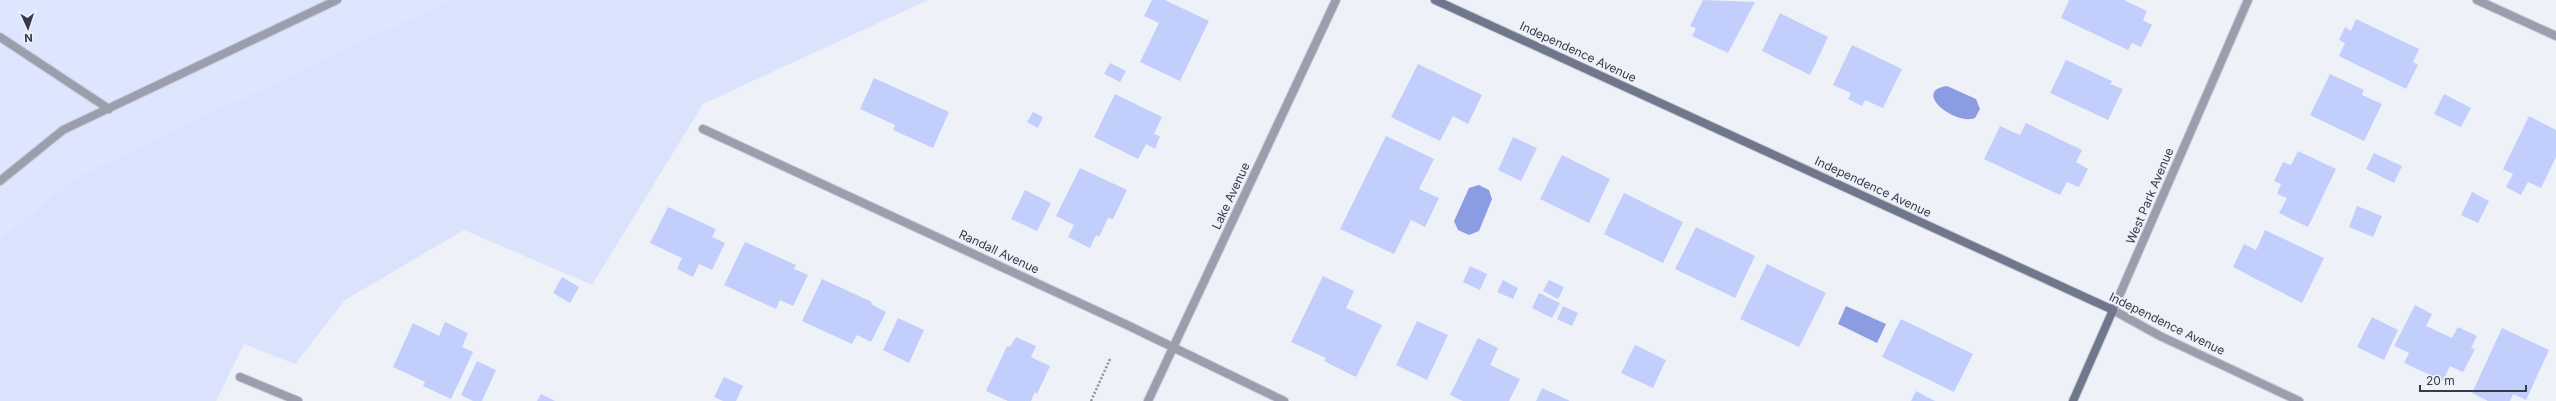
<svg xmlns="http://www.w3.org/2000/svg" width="2556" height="401" font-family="Inter,sans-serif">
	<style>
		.built { fill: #dee5ff }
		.green { fill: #dbe2fb }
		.water { fill: #8b9ce3 }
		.building { fill: #c2cefb }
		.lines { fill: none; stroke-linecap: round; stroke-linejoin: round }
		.lane-casing { stroke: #cacdd6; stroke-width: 10 }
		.street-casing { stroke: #cacdd6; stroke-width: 10 }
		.secondary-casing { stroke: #cacdd6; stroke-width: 10 }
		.path { stroke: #8b8f9a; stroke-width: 2.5; stroke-dasharray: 2 2; stroke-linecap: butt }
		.lane { stroke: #9a9ead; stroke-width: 8 }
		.street { stroke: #9a9ead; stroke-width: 8 }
		.secondary { stroke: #70768c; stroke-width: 8 }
		.labels { text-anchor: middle; stroke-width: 4; stroke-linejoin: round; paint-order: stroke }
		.street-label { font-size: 12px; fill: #373b49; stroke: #eff1f9 }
	</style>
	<rect width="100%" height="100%" fill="#eff1f9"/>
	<path class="built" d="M0 0H449L76 177 0 239Z"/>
	<path class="green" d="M449 0H928L703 104 592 285 464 230 345 300 295 364 244 344 216 401H0V239L76 177Z"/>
	<path class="water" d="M1947 86 1976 99 1980 109 1975 118C1955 126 1911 91 1947 86Z
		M1479 185 1489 190 1492 199 1479 231 1469 235 1458 230 1454 221 1469 188Z
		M1846 306 1886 324 1877 343 1838 324Z"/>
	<path class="building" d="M1152 0H1165L1209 21 1180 81 1140 62 1159 23 1144 16Z
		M1703 0 1755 2 1728 53 1692 36 1696 28 1690 26Z
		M2069 0H2124L2147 11 2143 20 2152 25 2141 47 2132 43 2128 50 2061 18Z
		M1780 13 1828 37 1810 75 1762 51Z
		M2356 19 2419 49 2413 62 2418 65 2406 89 2339 56 2345 43 2339 40 2345 27 2351 31Z
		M1852 45 1902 69 1883 108 1865 100 1862 106 1848 99 1851 93 1833 85Z
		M2066 60 2112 81 2110 84 2123 89 2108 120 2050 93Z
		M1110 63 1126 71 1120 82 1104 74Z
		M1418 64 1482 95 1468 124 1453 116 1440 141 1391 117Z
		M2330 74 2364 90 2362 95 2382 104 2364 141 2310 115Z
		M874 78 949 112 933 148 893 130 895 125 860 109Z
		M1115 94 1162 117 1154 134 1160 136 1155 149 1146 144 1138 159 1094 137Z
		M2444 94 2471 108 2461 127 2434 114Z
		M1033 112 1043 117 1038 128 1027 122Z
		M2529 116 2556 130V157L2541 188 2528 182 2521 195 2506 187 2513 174 2503 169Z
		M2026 123 2082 150 2076 162 2088 169 2079 187 2067 182 2060 195 1984 159 2000 126 2020 135Z
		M1386 136 1434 159 1419 189 1439 198 1425 227 1411 220 1394 254 1340 229Z
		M1513 137 1537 148 1521 181 1498 170Z
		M2298 151 2336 169 2308 227 2279 213 2287 198 2277 194 2281 184 2274 181 2283 162 2291 165Z
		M2374 153 2402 166 2394 183 2366 169Z
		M1562 155 1610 179 1589 223 1540 199Z
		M1080 168 1127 190 1113 219 1108 218 1099 237 1096 235 1090 248 1068 237 1074 225 1056 216Z
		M1025 190 1051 203 1037 231 1011 219Z
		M2472 192 2489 201 2478 223 2461 215Z
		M1624 193 1683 222 1663 263 1604 234Z
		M2357 206 2382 216 2373 237 2349 227Z
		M668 207 716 229 712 237 725 243 712 270 699 264 693 277 677 269 682 258 650 243Z
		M1696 227 1755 256 1735 298 1675 269Z
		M2265 230 2324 258 2302 303 2233 267 2244 244 2256 250Z
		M745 242 796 265 794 269 808 275 793 306 780 300 776 309 724 285Z
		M1767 264 1826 293 1799 347 1740 319Z
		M1470 266 1487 274 1480 290 1463 282Z
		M1323 276 1354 291 1346 308 1382 325 1356 377 1324 361 1326 358 1291 342Z
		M562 277 579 287 570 303 553 293Z
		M822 279 872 302 871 304 886 312 871 342 857 335 852 344 802 321Z
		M1503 280 1518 288 1513 299 1497 292Z
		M1549 280 1564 287 1558 299 1543 291Z
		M1539 293 1560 303 1552 318 1532 308Z
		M2415 305 2432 314 2426 326 2452 338 2458 327 2477 336 2471 348 2475 349 2463 372 2450 366 2443 381 2404 363 2409 353 2394 346Z
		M1563 306 1578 313 1572 326 1557 319Z
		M2372 317 2398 330 2384 360 2357 347Z
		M898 318 924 330 909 363 883 350Z
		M1901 319 1973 354 1954 392 1882 357Z
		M1417 321 1448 335 1427 380 1396 365Z
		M445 322 468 333 462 347 473 352 451 399 423 386 425 382 393 367 413 323 439 336Z
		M2502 328 2549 350 2526 400 2513 394 2510 401H2488L2472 393Z
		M1016 337 1036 346 1031 357 1050 366 1037 394 1035 392 1031 401H1008L986 391 1007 346 1010 347Z
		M1478 338 1498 348 1490 365 1520 379 1509 401H1463L1450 395Z
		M1635 345 1666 360 1653 388 1621 373Z
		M477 361 496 370 482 401H473L461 395Z
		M724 377 743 386 736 401H723L714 397Z
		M1542 388 1570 401H1536Z
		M1916 391 1935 401H1911Z
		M541 394 555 401H537Z"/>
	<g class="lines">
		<defs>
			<path id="lane" d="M0 37 109 109
				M0 181 63 130 337 0"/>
			<path id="street" d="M2248 0 2113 310 2160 336 2299 401
				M2477 0 2556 36
				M703 129 1125 324 1284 401
				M240 377 298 401
				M1148 401 1336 0"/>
			<path id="secondary" d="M1435 0 2113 310 2073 401"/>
		</defs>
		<use href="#lane" class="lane-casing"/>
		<use href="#street" class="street-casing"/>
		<use href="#secondary" class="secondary-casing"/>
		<path class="path" d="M1091 401 1110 359"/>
		<use href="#lane" class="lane"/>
		<use href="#street" class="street"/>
		<use href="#secondary" class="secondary"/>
	</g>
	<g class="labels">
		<g class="street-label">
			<text transform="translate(1578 52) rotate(25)" y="4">Independence Avenue</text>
			<text transform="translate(1873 187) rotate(25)" y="4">Independence Avenue</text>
			<text transform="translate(1231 196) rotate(-65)" y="4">Lake Avenue</text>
			<text transform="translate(2150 196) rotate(-67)" y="4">West Park Avenue</text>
			<text transform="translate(999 252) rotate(25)" y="4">Randall Avenue</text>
			<text transform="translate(2167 324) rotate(26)" y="4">Independence Avenue</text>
		</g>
	</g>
	<g transform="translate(28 28) rotate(177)" stroke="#eff1f9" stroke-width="3" paint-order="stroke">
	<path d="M0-3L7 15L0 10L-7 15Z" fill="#373b49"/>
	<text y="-6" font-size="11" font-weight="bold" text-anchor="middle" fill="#373b49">N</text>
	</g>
	<path d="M2420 385v6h106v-6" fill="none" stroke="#373b49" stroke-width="2"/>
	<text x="2426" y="385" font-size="12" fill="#373b49" stroke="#eff1f9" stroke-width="3" paint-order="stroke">20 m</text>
</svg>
